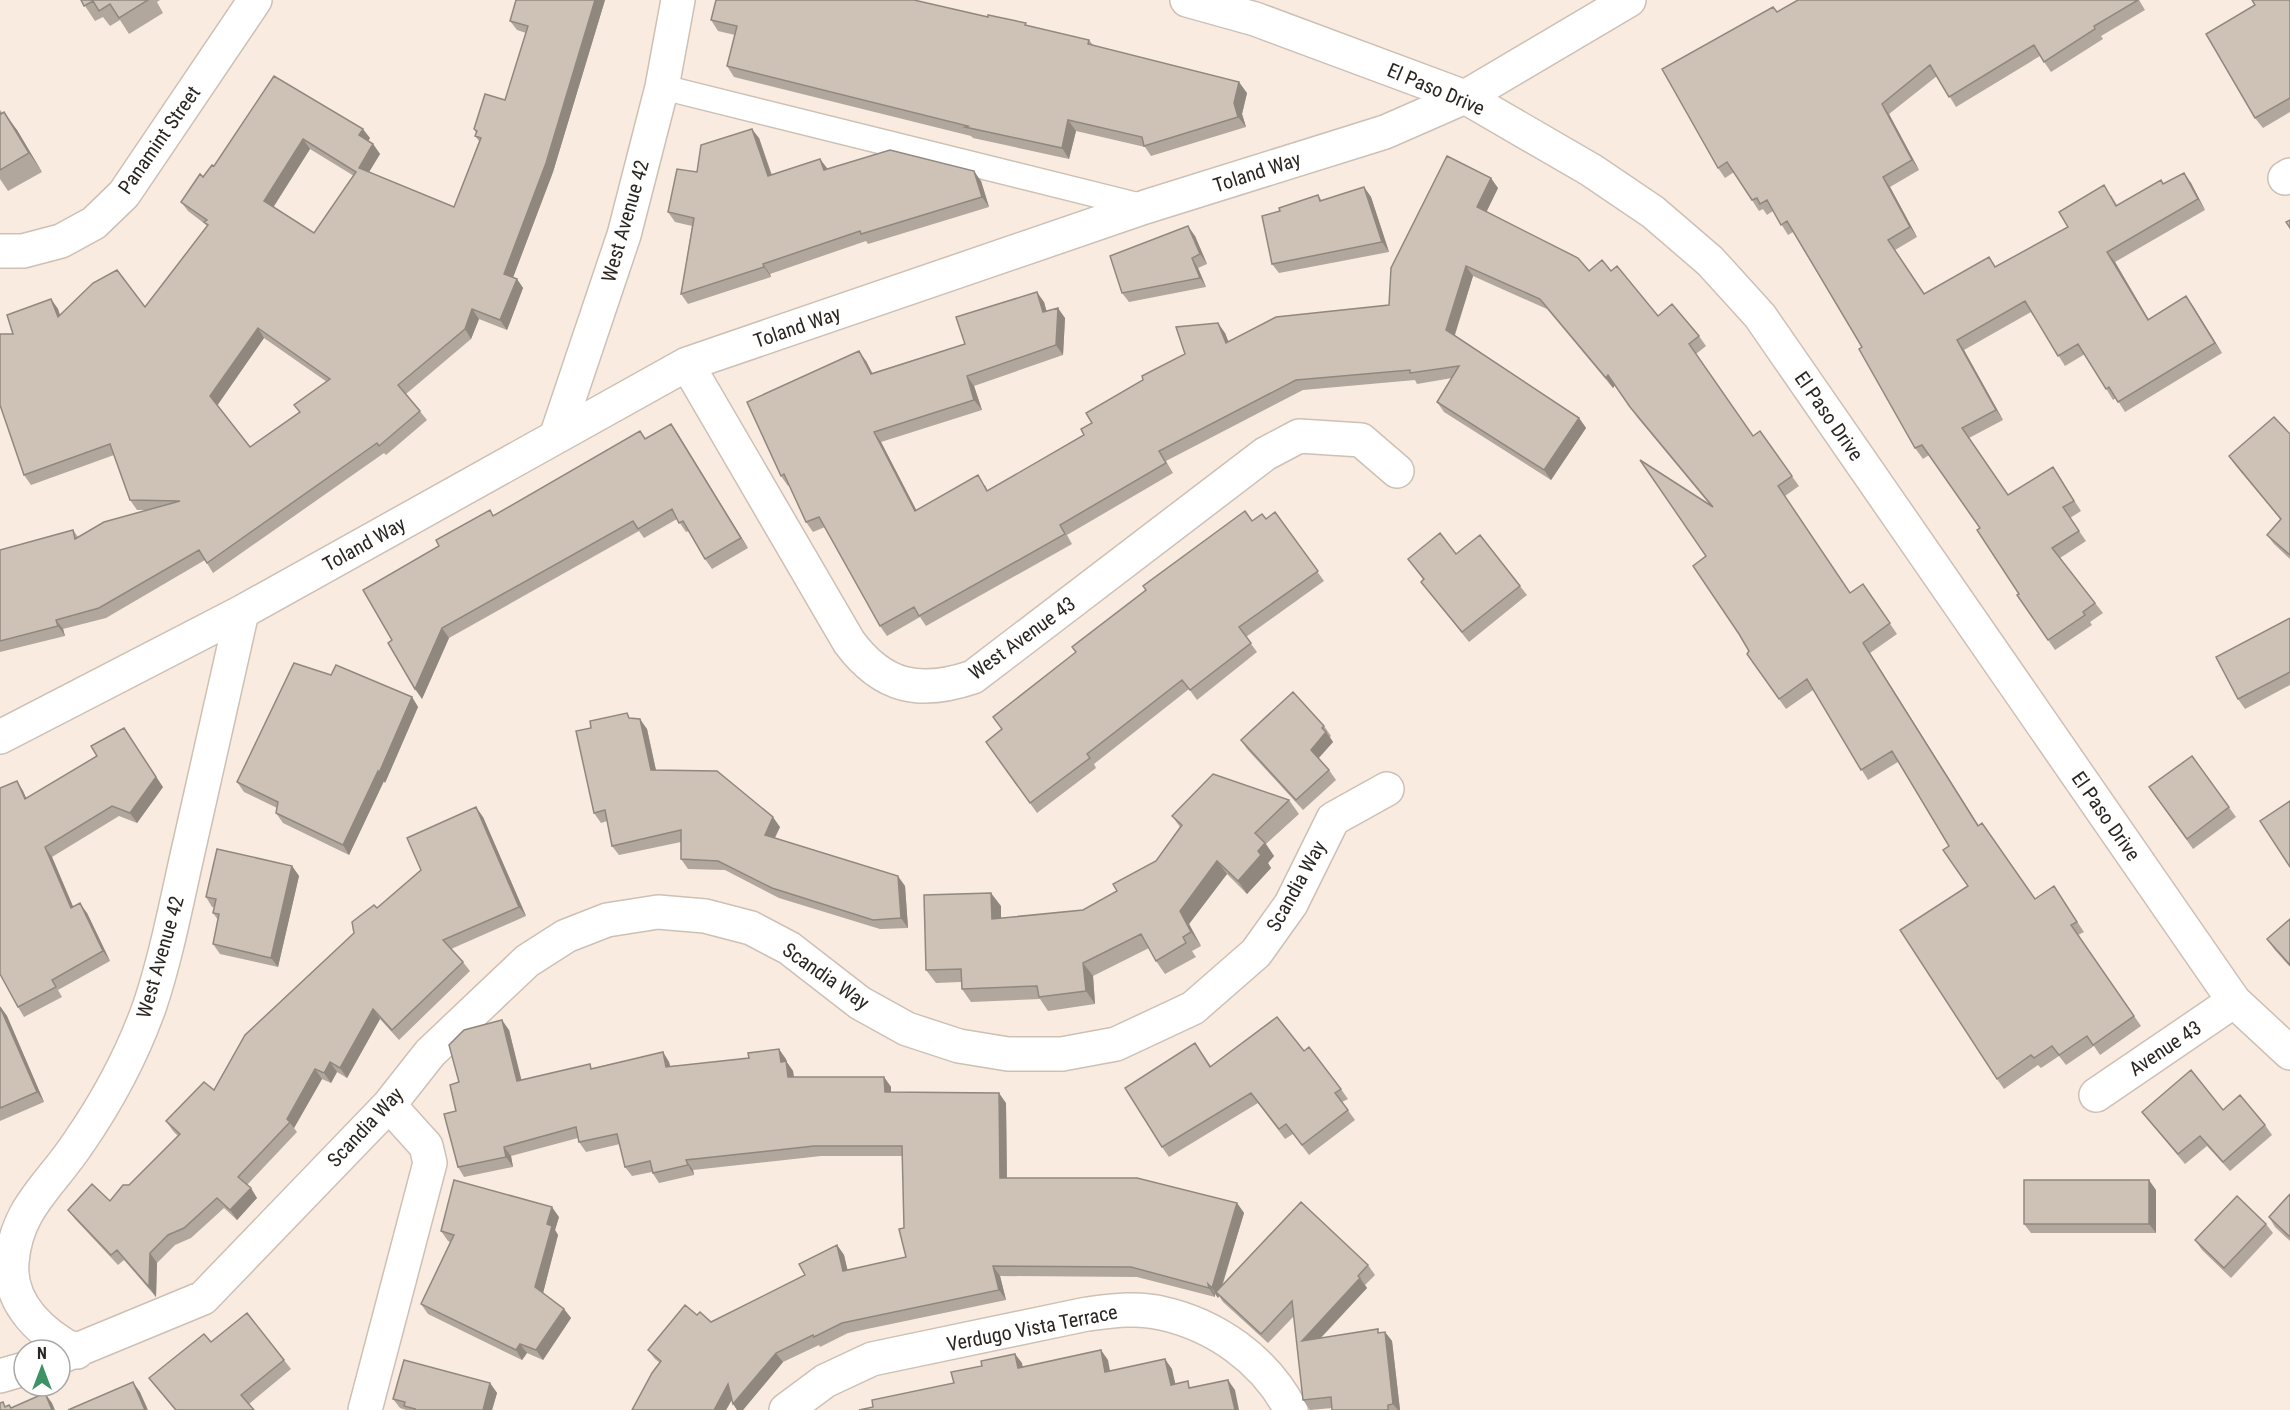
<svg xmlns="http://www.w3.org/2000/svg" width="2290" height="1410" font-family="'Roboto Condensed',sans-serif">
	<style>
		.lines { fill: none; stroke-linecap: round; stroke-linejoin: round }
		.lane-casing { stroke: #cdc0b4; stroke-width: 27 }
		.street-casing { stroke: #cdc0b4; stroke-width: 36 }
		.secondary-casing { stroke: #cdc0b4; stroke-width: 36 }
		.lane { stroke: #fff; stroke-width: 24 }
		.street { stroke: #fff; stroke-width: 33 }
		.secondary { stroke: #fff; stroke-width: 33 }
		.wall { fill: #b1a79d; fill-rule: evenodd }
		.shaded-wall { fill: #90887f }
		.building { fill: #cec2b6; stroke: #90887f; stroke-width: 1.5; fill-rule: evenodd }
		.labels { text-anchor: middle; stroke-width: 6; stroke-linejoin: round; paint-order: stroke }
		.street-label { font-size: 20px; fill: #2b2622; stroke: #fff }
	</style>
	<rect width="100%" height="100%" fill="#f9ebdf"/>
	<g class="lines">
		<defs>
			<path id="lane" d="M662 87 1145 207"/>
			<path id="street" d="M2285 178 2290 175
				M0 251H23L61 241 94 223 124 194 255 0
				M687 364 849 642C883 688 920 695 973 677L1265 454 1299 436 1361 440 1397 471
				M556 437 624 235 662 87 678 0
				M0 737 242 612 687 364 1145 207 1385 132 1465 97 1629 0
				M2096 1095 2234 1001
				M77 1352C44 1335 8 1305 12 1262 16 1208 51 1185 79 1142 108 1100 133 1053 150 1005 166 957 176 905 187 856 205 774 224 693 242 612
				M60 1357 203 1298 389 1105 430 1053 527 961 566 936 607 920 658 912 705 916 751 928 789 948 860 1003 907 1029 959 1046 1008 1054H1062L1116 1044 1193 1008 1256 953 1291 904 1333 819 1387 789
				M0 1376 24 1369
				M365 1410 430 1163 426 1146 389 1105
				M786 1410 825 1381 872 1359 1087 1314C1111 1311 1137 1307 1161 1313 1216 1325 1265 1360 1291 1410"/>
			<path id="secondary" d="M1187 0 1255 19 1465 97 1591 170 1653 212 1710 261 1760 316 2234 1001 2290 1053"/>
		</defs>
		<use href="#lane" class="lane-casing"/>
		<use href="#street" class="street-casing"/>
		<use href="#secondary" class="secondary-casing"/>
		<use href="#lane" class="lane"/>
		<use href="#street" class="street"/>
		<use href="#secondary" class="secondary"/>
	</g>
	<path class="wall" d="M81 0H160L157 2 163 13 129 34 120 20 110 26 103 17 95 21Z
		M605 0 553 172 513 277 517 279 523 288 507 330 479 319 471 339 406 394 427 420 386 455 384 453 213 573 205 560 106 618 63 629 65 636 0 652V550L73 530 78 537 147 510H137L130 500 114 455 31 485 24 475 13 334 51 299 58 309 60 315 145 307 207 226 205 224 188 211 181 202 214 166 274 76 370 138 368 141 373 144 380 154 369 172 454 207 479 141 475 136 476 133 474 129 505 100 526 33 517 30 510 21ZM310 149 354 176 314 233 273 207ZM264 338 327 382 299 412 250 447 217 405Z
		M2139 0 2145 10 2101 36 2103 39 2051 72 2040 56 1956 107 1937 76 1889 114 1919 170 1890 187 1917 237 1895 250 1925 294 1996 267 2068 227 2111 195 2117 205 2163 184 2184 173 2191 183 2205 210 2115 262 2148 319 2193 306 2222 353 2125 412 2116 398 2113 400 2085 354 2065 366 2031 312 1964 350 2003 420 1969 438 2008 495 2053 467 2081 511 2070 518 2086 541 2060 558 2103 613 2090 622 2092 625 2055 650 2017 595 2019 594 1980 528 1929 455 1923 459 1915 448 1862 347 1793 232 1788 235 1773 211 1767 215 1763 209 1759 211 1734 172 1725 178 1718 168 1777 12Z
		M2290 0V112L2263 128 2255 118V5Z
		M711 20 1028 26 1089 40 1093 45 1247 93 1242 114 1246 127 1151 156 1145 147 1076 131 1069 159 973 138 971 136 734 77 727 66 735 35 718 31Z
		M0 110 17 130 42 172 8 191 0 179Z
		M759 138 772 175 827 169 981 181 989 207 868 244 866 241 770 274 771 277 688 304 681 294 692 226 675 222 668 212 697 172Z
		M1364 187 1371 197 1389 252 1279 273 1272 264 1280 211 1318 195 1322 201Z
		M1498 188 1486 212 1589 271H1611L1658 316 1699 336 1706 346 1696 354 1753 436 1760 431 1799 486 1785 496 1850 593 1863 584 1897 634 1870 653 1979 826 2035 899 2054 886 2084 932 2078 935 2141 1026 2100 1055 2094 1046 2066 1065 2059 1056 2041 1068 2038 1065 2004 1089 1997 1079 1968 886 1949 846 1898 762 1868 780 1813 690 1786 709 1747 654 1749 651 1706 556 1710 505 1637 417 1615 385 1613 388 1547 309 1473 276 1455 335 1579 418 1586 428 1551 480 1444 412 1437 402 1452 378 1417 384 1415 380 1303 390 1166 461 1173 473 1067 535 1072 544 926 626 920 617 887 636 880 626 825 527 813 532 806 522 789 485 788 486 781 476 866 361 872 373 965 344 1044 302 1046 311 1065 318 1063 355 974 386 982 410 881 442 916 510 985 485 988 491 1084 435 1092 423 1143 380 1185 354 1225 333 1228 341 1389 305Z
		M1195 236 1207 264 1198 268 1206 287 1129 302 1122 293Z
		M671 424 748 548 712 569 705 559 689 531 686 532 677 519 644 538 639 531 449 638 422 699 392 640 494 515 646 439Z
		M2290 434V559L2274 544 2267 535 2281 520 2236 466 2229 456Z
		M1275 512 1324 581 1246 637 1257 652 1197 700 1189 689 1094 764 1096 768 1037 813 986 742 1002 729 993 717 1252 521 1266 519Z
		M1408 559 1520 586 1527 595 1469 642 1428 591 1421 582 1423 579Z
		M2290 618V685L2245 709 2238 699Z
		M331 675 412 697 418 707 385 783 384 781 349 855 283 823 276 813 277 808 244 792 237 782Z
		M631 718 647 729 656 770 780 827 775 838 905 886 908 928 880 929 779 898 725 870 688 869 681 859V842L619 855 612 846 607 821 601 823 594 813Z
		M1324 726 1331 736 1330 737 1333 742 1318 758 1329 770 1336 780 1303 810 1247 749 1241 740Z
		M2192 756 2236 817 2193 849 2149 787Z
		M17 781 23 791 26 798 163 787 137 823 119 816 52 857 73 907 87 913 110 961 58 990 62 997 24 1017 18 1007Z
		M1289 800 1299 814 1266 844 1274 856 1268 863 1271 868 1247 894 1227 874 1189 924 1201 946 1192 951 1196 957 1165 974 1156 961 1149 948 1093 976 1095 1004 1048 1011 1040 999 971 1002 962 989 961 982 936 983 926 970 1001 906V918L1083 910 1117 891 1156 861 1180 827 1172 816Z
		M483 817 526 916 451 949 463 962 470 971 399 1040 380 1019 347 1078 337 1072 331 1083 322 1079 294 1128 297 1132 247 1185 257 1198 237 1220 224 1208 191 1238 175 1245 157 1263 156 1297 124 1260 118 1265 75 1219 68 1210 110 1201 129 1185 178 1136 173 1131 166 1121 214 1090 377 908Z
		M292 866 299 876 278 967 220 954 213 944 218 920 213 913 214 907H212L206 897Z
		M2290 919V967L2274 949 2267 939Z
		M0 1007 7 1016 44 1102 0 1121Z
		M509 1030 521 1080 593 1068 663 1052 669 1062 670 1066 786 1059V1061L793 1071 794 1077H884L891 1087V1092L1006 1103 1007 1178 1237 1203 1244 1213 1222 1287 1368 1265 1375 1275 1365 1285 1367 1288 1321 1338 1385 1332 1392 1341 1400 1410H1332V1408L1310 1410 1303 1400 1294 1316 1268 1343 1223 1302 1219 1296 1218 1298 1215 1294V1297L1137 1277 1000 1276 1006 1300 848 1333 820 1347 819 1345 783 1362 743 1410H737L732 1400 726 1410H632L660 1363 655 1359 648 1350 697 1315 711 1322 805 1275 837 1245 844 1255 847 1270 906 1257 904 1228 903 1156H821L693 1170 694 1175 659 1183 652 1172 632 1176 625 1167 620 1144 586 1152 579 1142 578 1138 511 1156 513 1167 464 1177 458 1167 456 1111 459 1082Z
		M1304 1051 1341 1089 1348 1099 1342 1102 1355 1120 1309 1155 1293 1134 1285 1139 1258 1103 1169 1157 1162 1147 1202 1053 1211 1066Z
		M2223 1110 2265 1125 2272 1135 2230 1171 2207 1146 2185 1164 2149 1121 2142 1112Z
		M2156 1190V1233H2031L2024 1224Z
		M2290 1194V1241L2275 1227 2269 1217Z
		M559 1217 555 1230 558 1235 543 1293 564 1309 571 1318 543 1360 527 1353 522 1360 428 1314 421 1304 450 1242 448 1241 441 1231Z
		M2266 1224 2273 1233 2231 1278 2202 1250 2195 1240Z
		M211 1342 284 1360 291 1369 249 1404 254 1410H175L149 1378Z
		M490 1383 497 1393 492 1410H406L400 1408 393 1399Z"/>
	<path class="shaded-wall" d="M595 0H605L553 172 511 283 504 274Z
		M1239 82 1247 93 1242 114 1246 127 1238 117 1234 103Z
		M1882 104 1889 114 1919 170 1912 160Z
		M4 112 17 130 42 172 29 153Z
		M1068 120 1076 131 1069 159 1062 148Z
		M363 129 370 138 366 145 359 135Z
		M752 129 759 138 775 186 768 176Z
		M303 139 310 149 271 211 264 201Z
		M373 144 380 154 366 177 359 168Z
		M820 159 827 168 831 180 824 170Z
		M974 171 981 181 989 207 982 197Z
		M2184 173 2191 183 2205 210 2198 199Z
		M1883 177 1890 187 1917 237 1910 227Z
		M1491 178 1498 188 1484 217 1477 207Z
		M1364 187 1371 197 1389 252 1382 242Z
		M1188 226 1195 236 1207 264 1200 254Z
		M2107 252 2115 262 2155 330 2148 320Z
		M1192 258 1198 268 1206 287 1200 278Z
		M763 264 770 274 771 277 764 267Z
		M1466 266 1473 276 1453 340 1446 330Z
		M517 279 523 288 507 330 500 320Z
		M1037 292 1044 302 1050 323 1043 312Z
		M2186 296 2193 306 2222 353 2215 343Z
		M51 299 58 309 64 327 58 317Z
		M1058 308 1065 318 1063 355 1056 345Z
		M472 309 479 319 471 339 465 329Z
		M1218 323 1225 333 1233 353 1226 343Z
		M258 328 264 338 217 406 210 396Z
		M1957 340 1964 350 2003 420 1996 410Z
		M859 351 866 361 878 384 871 374Z
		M1608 375 1615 385 1613 388 1606 378Z
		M967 376 974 386 982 410 974 400Z
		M1579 418 1586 428 1551 480 1544 470Z
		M671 424 678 434 748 548 741 538Z
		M874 432 881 442 922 521 915 511Z
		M56 620 63 629 65 636 58 626Z
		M442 628 449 638 422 699 415 689Z
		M1863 643 1870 653 1985 836 1978 826Z
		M412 697 418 707 385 783 384 781 349 855 343 845Z
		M640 719 647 729 658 780 651 770Z
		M124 728 163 787 137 823 130 813Z
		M1326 732 1333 742 1318 759 1311 750Z
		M17 781 23 791 31 809 25 799Z
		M476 807 483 817 526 916 519 907Z
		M773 817 780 827 771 845 765 835Z
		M1265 843 1274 856 1268 863 1271 868 1247 894 1238 881 1258 851Z
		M45 847 52 857 78 918 71 908Z
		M1217 861 1227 874 1189 924 1201 946 1191 932 1180 911Z
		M292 866 299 876 278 967 271 958Z
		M898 876 905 886 908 928 901 918Z
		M991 893 1001 906V933L992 919Z
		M80 903 87 913 110 961 103 951Z
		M1083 963 1093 976 1095 1004 1086 991Z
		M0 1006 7 1016 44 1102 37 1092Z
		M373 1009 380 1019 347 1078 340 1068Z
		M502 1020 509 1030 524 1090 517 1081Z
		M779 1049 786 1059 787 1066 786 1061 793 1071 795 1087 788 1077 781 1062Z
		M663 1052 669 1062 673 1077 666 1067Z
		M330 1062 337 1072 331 1083 324 1073Z
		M315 1069 322 1079 294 1128 287 1119Z
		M884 1077 891 1087V1102L885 1092Z
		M999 1093 1006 1103 1007 1188 1000 1178Z
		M504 1147 511 1156 513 1167 506 1157Z
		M686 1160 693 1170 694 1175 688 1165Z
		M2149 1180 2156 1190V1233L2149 1224Z
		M251 1188 257 1198 237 1220 230 1210Z
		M1237 1203 1244 1213 1219 1295 1216 1292 1219 1296 1218 1298 1212 1288Z
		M552 1207 559 1217 555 1230 558 1235 542 1297 535 1287 547 1224Z
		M837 1245 844 1255 850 1280 843 1271Z
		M150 1253 157 1263 156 1297 149 1287Z
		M993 1266 1000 1276 1006 1300 999 1290Z
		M1360 1278 1367 1288 1309 1350 1302 1341Z
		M1208 1284 1215 1294V1297L1209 1288Z
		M564 1309 571 1318 543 1360 536 1350Z
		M1385 1332 1392 1341 1400 1410H1398L1393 1404Z
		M520 1344 527 1353 522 1360 516 1350Z
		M1101 1350 1108 1360 1112 1381 1105 1372Z
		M776 1353 783 1362 743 1410H737L733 1404Z
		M1015 1354 1022 1363 1025 1378 1018 1368Z
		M1165 1359 1172 1369 1178 1395 1171 1385Z
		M1228 1380 1235 1390 1239 1410H1235Z
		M133 1382 140 1392 148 1410H145Z
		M490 1383 497 1393 492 1410H483Z
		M728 1384 735 1394 726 1410H714Z
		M45 1393 52 1403 55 1410H52Z"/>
	<path class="building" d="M81 0H148L119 18 110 4 99 11 93 1 84 6Z
		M516 0H595L546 163 504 274 517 279 500 320 472 309 465 329 398 385 420 411 379 446 377 443 207 563 199 550 99 608 56 620 58 626 0 641V550L73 530 75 539 104 522 180 501 130 500 110 444 24 475 0 405V334H13L7 315 51 299 58 317 93 283 117 270 145 307 208 225 204 222 207 220 181 202 200 174 203 177 212 165 214 166 274 76 363 129 359 135 373 144 359 168 454 207 481 138 475 136 477 131 474 129 485 94 505 100 528 26 510 21ZM303 139 356 172 314 233 264 201ZM258 328 330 379 294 405 300 412 250 447 210 396Z
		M716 0H914L988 17V15L1026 23 1025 25 1089 40 1088 44 1239 82 1234 103 1238 117 1144 146 1142 137 1068 120 1062 148 965 127 968 126 727 66 737 26 711 20Z
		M1798 0H2138L2094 26 2095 29 2044 62 2034 45 1949 97 1930 65 1882 104 1912 160 1883 177 1910 227 1888 240 1924 294 1989 257 1995 267 2068 227 2059 212 2104 185 2116 206 2161 180 2163 184 2184 173 2198 199 2107 252 2148 320 2186 296 2215 343 2118 402 2109 387 2106 389 2078 344 2058 356 2025 301 1957 340 1996 410 1962 428 2008 495 2053 467 2074 501 2063 507 2079 531 2052 548 2095 603 2083 612 2085 615 2048 640 2017 595 2019 594 1977 530 1980 528 1922 445 1915 448 1859 349 1862 347 1787 221 1781 225 1767 200 1760 204 1757 198 1752 200 1727 162 1718 168 1662 69 1773 7 1777 12Z
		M2252 0H2290V98L2255 118 2206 34 2255 5Z
		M4 112 29 153 0 170V113L1 114Z
		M752 129 768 176 820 159 824 170 890 150 974 171 982 197 861 234 860 231 763 264 764 267 681 294 694 218 668 212 677 169 697 172 701 145Z
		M1447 156 1491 178 1477 207 1578 258 1589 271 1602 260 1611 271 1617 266 1658 316 1672 304 1699 336 1689 344 1753 436 1760 431 1792 476 1778 486 1850 593 1863 584 1890 623 1863 643 1978 826 1982 823 2035 899 2054 886 2077 922 2071 925 2134 1016 2093 1045 2087 1036 2059 1055 2052 1046 2034 1058 2031 1055 1997 1079 1900 930 1968 886 1943 850 1949 846 1892 751 1861 770 1807 679 1779 699 1747 654 1749 651 1739 634 1693 566 1706 556 1640 460 1713 507 1630 407 1608 375 1606 378 1540 299 1466 266 1446 330 1579 418 1544 470 1437 402 1459 366 1410 373V370L1296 380 1159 451 1166 463 1060 525 1065 534 919 616 914 607 880 626 819 517 806 522 784 474 781 476 747 402 859 351 871 374 965 344 956 317 1037 292 1043 312 1058 308 1056 345 967 376 974 400 874 432 915 511 978 475 987 491 1084 435 1081 429 1092 423 1086 413 1143 380 1142 376 1185 354 1176 327 1218 323 1226 343 1276 317 1389 305 1391 268Z
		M1364 187 1382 242 1272 264 1262 216 1280 211 1279 208 1318 195 1320 201Z
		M2290 220V228L2286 222Z
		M1188 226 1200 254 1192 258 1200 278 1122 293 1110 256Z
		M2274 417 2290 434V555L2267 535 2281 519 2229 456Z
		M671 424 741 538 705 559 683 521 679 523 672 509 638 529 633 521 442 628 415 689 388 643 392 640 363 590 439 546 436 540 490 510 493 516 640 431 645 439Z
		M1245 511 1252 521 1262 514 1266 519 1275 512 1318 571 1239 627 1251 643 1190 690 1182 680 1087 754 1090 758 1030 803 986 742 1002 729 993 717 1076 652 1072 647 1146 590 1143 586Z
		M1440 533 1456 554 1480 535 1520 586 1462 632 1421 582 1424 579 1408 559Z
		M2290 618V672L2238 699 2216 657Z
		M294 663 331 675 336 665 412 697 379 773 378 771 343 845 276 813 278 802 237 782Z
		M1293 692 1324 726 1322 728 1326 732 1311 750 1329 770 1296 800 1241 740Z
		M627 713 629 718 640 719 651 770 717 771 773 817 765 835 898 876 901 918 873 920 772 888 718 861 681 859V830L612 846 605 810 594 813 576 731 591 728 590 721Z
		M124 728 156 777 130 813 112 806 45 847 71 908 80 903 103 951 52 980 56 987 18 1007 0 974V788L17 781 25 799 97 756 91 746Z
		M2192 756 2229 807 2187 839 2149 787Z
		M1213 774 1289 800 1255 833 1265 843 1258 851 1261 855 1238 881 1217 861 1180 911 1191 932 1183 937 1186 943 1156 961 1141 934 1083 963 1086 991 1039 997 1037 986 962 989 961 969 926 970 924 895 991 893 992 919 1083 910 1117 891 1113 884 1156 861 1182 825 1172 816Z
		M2290 801V867L2260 821Z
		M476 807 519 907 443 940 463 962 392 1030 373 1009 340 1068 330 1062 324 1073 315 1069 287 1119 290 1122 238 1177 251 1188 230 1210 217 1198 184 1228 168 1235 150 1253 149 1287 117 1250 111 1255 68 1210 92 1184 110 1201 123 1185H129L180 1134 166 1121 204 1082 214 1090 245 1035 354 933 352 922 374 905 377 908 421 870 407 838Z
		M217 849 292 866 271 958 213 944 219 914 213 913 216 899 206 897Z
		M2290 919V965L2267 939Z
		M0 1007 37 1092 0 1108Z
		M1277 1017 1304 1051 1309 1047 1341 1089 1335 1093 1348 1110 1302 1145 1286 1124 1279 1129 1251 1093 1162 1147 1125 1088 1195 1043 1210 1067Z
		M502 1020 517 1081 590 1064 591 1069 663 1052 666 1067 749 1058 748 1053 779 1049 781 1062 786 1061 788 1077H884L885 1092 999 1093 1000 1178H1137L1237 1203 1212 1288 1208 1284 1209 1288 1131 1267 993 1266 999 1290 842 1323 814 1337 813 1335 776 1353 733 1404 728 1384 714 1410H632L652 1373 661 1361 648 1350 685 1305 697 1315 700 1312 711 1322 805 1275 799 1264 837 1245 843 1271 906 1257 899 1229 904 1228 902 1146H814L686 1160 688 1165 653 1173 650 1161 625 1167 617 1134 579 1142 576 1127 504 1147 506 1157 458 1167 444 1114 456 1111 450 1085 459 1082 449 1045 464 1030Z
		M2191 1070 2223 1110 2240 1095 2265 1125 2223 1162 2200 1136 2178 1154 2142 1112Z
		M454 1180 552 1207 547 1224 552 1226 535 1287 564 1309 536 1350 520 1344 516 1350 421 1304 454 1235 441 1231Z
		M2024 1180H2149V1224H2024Z
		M2290 1194V1237L2269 1217Z
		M2237 1196 2266 1224 2224 1268 2195 1240Z
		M1301 1202 1368 1265 1358 1276 1360 1278 1302 1341 1378 1329V1333L1385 1332 1393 1404 1388 1405V1410H1332L1331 1397 1303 1400 1292 1301 1261 1334 1216 1292Z
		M247 1313 284 1360 241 1395 254 1410H176L149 1378 204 1334 211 1342Z
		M1101 1350 1105 1372 1165 1359 1171 1385 1188 1381 1189 1388 1228 1380 1235 1410H859L873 1407 872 1400 954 1383 951 1372 982 1366 981 1361 1015 1354 1018 1368Z
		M404 1360 490 1383 483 1410H414L415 1409 404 1406 405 1402 393 1399Z
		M133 1382 145 1410H68Z
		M45 1393 52 1410H0V1403L3 1402 5 1407 9 1405 11 1408Z"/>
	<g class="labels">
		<g class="street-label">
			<text transform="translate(1436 89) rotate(23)" y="7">El Paso Drive</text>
			<text transform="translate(159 140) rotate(-55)" y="7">Panamint Street</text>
			<text transform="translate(1257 172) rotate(-18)" y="7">Toland Way</text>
			<text transform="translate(625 221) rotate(-74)" y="7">West Avenue 42</text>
			<text transform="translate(797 327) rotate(-19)" y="7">Toland Way</text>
			<text transform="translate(1829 416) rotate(55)" y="7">El Paso Drive</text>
			<text transform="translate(364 544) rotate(-29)" y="7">Toland Way</text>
			<text transform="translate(1022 638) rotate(-36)" y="7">West Avenue 43</text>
			<text transform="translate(2106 816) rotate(55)" y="7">El Paso Drive</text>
			<text transform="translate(1296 886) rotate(-61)" y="7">Scandia Way</text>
			<text transform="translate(160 957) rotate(-74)" y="7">West Avenue 42</text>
			<text transform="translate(826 976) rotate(35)" y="7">Scandia Way</text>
			<text transform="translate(2165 1048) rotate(-34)" y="7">Avenue 43</text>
			<text transform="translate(365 1127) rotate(-47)" y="7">Scandia Way</text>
			<text transform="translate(1032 1328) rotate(-11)" y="7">Verdugo Vista Terrace</text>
		</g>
	</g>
	<g transform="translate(42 1368)"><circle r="28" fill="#ffffff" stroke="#aaa8a7" stroke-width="1.5"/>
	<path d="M0-4.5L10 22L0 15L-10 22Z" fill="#3e9366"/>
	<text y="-9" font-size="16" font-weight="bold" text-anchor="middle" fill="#2b2622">N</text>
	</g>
</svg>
